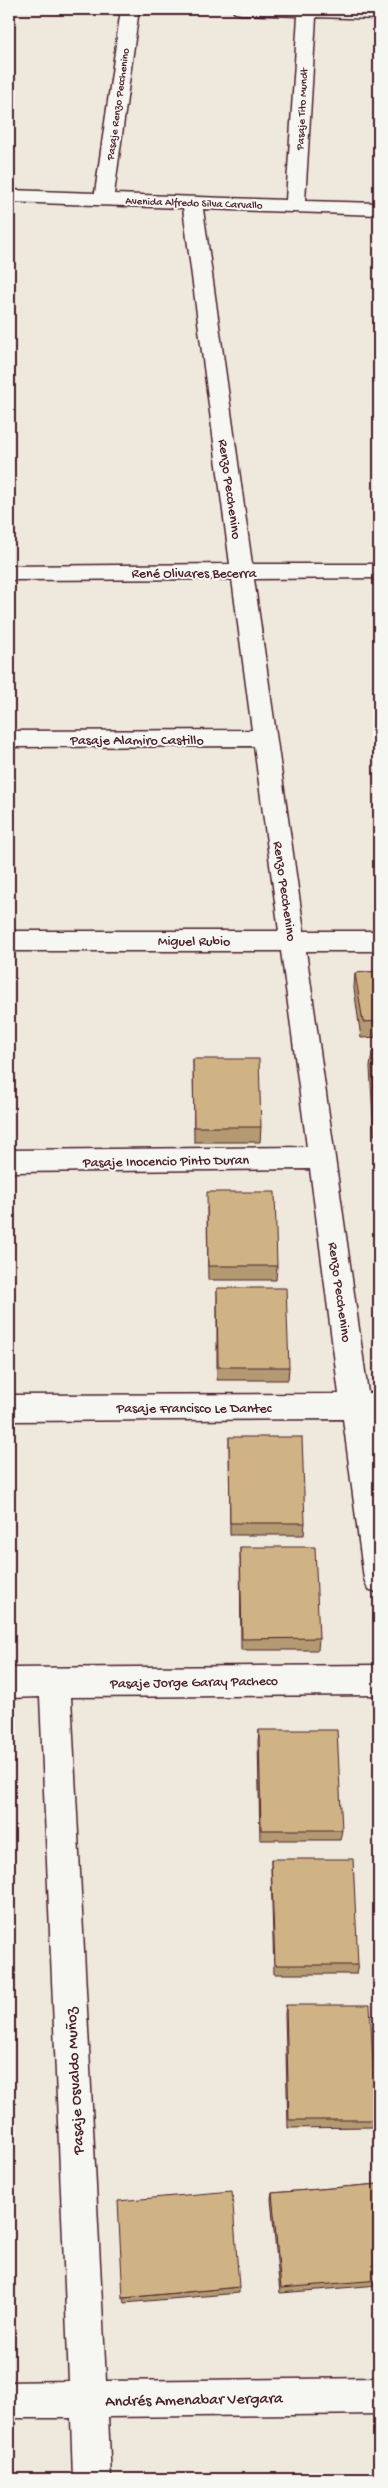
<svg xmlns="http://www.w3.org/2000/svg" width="388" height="2488" font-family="'Gochi Hand',sans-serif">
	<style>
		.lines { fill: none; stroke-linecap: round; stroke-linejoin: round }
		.minor-casing { stroke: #4a1f2b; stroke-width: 3 }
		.minor { fill: #f6f6f2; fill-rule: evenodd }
		.wall { fill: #b39a72; stroke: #4a1f2b }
		.building { fill: #d0b385; stroke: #4a1f2b }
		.labels { text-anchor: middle; stroke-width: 4; stroke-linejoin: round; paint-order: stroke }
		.far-street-label { font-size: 11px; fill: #4a1f2b; stroke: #f6f6f2 }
		.street-label { font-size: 14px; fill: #4a1f2b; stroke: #f6f6f2 }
		.near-street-label { font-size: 16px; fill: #4a1f2b; stroke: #f6f6f2 }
	</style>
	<rect width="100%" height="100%" fill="#eee9dc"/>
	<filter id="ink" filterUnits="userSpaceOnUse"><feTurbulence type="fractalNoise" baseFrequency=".02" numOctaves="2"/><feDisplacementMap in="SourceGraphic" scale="10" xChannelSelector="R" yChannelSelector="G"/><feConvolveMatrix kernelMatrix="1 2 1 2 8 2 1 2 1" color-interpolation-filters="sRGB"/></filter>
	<g filter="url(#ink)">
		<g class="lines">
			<defs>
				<path id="minor" d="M121 9H139L114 194 286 200 298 16 241 14 235 13 232 9H379V19L316 17 305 201 379 203V215L203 209 252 564H379V578L254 579 304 931H379V951H306L368 1393H379V1419H372L379 1473V1593L368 1589 364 1579 343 1419 9 1421V1395L339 1394 310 1169 9 1172V1150L307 1147 281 951H9V931H279L254 746 9 747V731L252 730 232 579 9 580V566L230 564 183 208 9 202V190L95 193Z
					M379 1665V1695L71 1697 106 2381 379 2378V2414L108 2417 111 2479H73L71 2418H9V2382L69 2381 40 1697 9 1698V1668Z"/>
			</defs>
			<use href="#minor" class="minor-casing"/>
			<use href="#minor" class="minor"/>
		</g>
		<path class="wall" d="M379 971V1037L361 1038 354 988 355 973Z
			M372 1052H379V1135H374L370 1067Z
			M193 1059 261 1127 260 1142H194Z
			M207 1207 277 1266 276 1280H208Z
			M217 1288 289 1367 288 1380H217Z
			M229 1437 305 1523 304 1535H230Z
			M240 1547 319 1638 318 1650H241Z
			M259 1730 342 1830 340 1840H260L258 1741Z
			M271 1859 358 1965 356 1974H274L271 1869Z
			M286 2005 376 2120 374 2127 288 2128 285 2014Z
			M379 2184V2285L280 2293 271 2199 272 2193Z
			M239 2287V2293L124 2303 123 2298Z"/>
		<path class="building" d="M379 971V1021L363 1022 355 973Z
			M372 1052H379V1120H376Z
			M193 1059H259L261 1127H194Z
			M207 1192H275L277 1266H208Z
			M217 1288H286L289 1367H218Z
			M229 1437H302L305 1523H230Z
			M240 1547H315L319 1638 242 1639Z
			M259 1730H337L342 1830H261Z
			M271 1859H353L358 1965H275Z
			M286 2005H370L376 2120H289Z
			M379 2184V2280L281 2288 272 2193Z
			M232 2191 239 2287 123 2298 118 2201Z"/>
	</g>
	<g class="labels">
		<g class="far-street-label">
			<text transform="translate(117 104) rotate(-82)" y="4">Pasaje Renzo Pecchenino</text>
			<text transform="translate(301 109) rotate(-87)" y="4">Pasaje Tito Mundt</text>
			<text transform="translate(194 202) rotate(2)" y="4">Avenida Alfredo Silva Carvallo</text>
		</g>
		<g class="street-label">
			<text transform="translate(231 489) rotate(82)" y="5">Renzo Pecchenino</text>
			<text x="194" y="577">René Olivares Becerra</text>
			<text x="137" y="744">Pasaje Alamiro Castillo</text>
			<text transform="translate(286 891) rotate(82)" y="5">Renzo Pecchenino</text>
			<text x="194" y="945">Miguel Rubio</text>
			<text transform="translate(166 1160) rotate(-1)" y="5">Pasaje Inocencio Pinto Duran</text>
			<text transform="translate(341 1292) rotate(82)" y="5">Renzo Pecchenino</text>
			<text x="194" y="1412">Pasaje Francisco Le Dantec</text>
			<text transform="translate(194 1681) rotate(-1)" y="5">Pasaje Jorge Garay Pacheco</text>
		</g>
		<g class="near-street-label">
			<text transform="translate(73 2081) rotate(-93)" y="6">Pasaje Osvaldo Muñoz</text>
			<text transform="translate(194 2398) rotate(-1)" y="6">Andrés Amenabar Vergara</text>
		</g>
	</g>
	<rect width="388" height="2488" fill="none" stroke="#f6f6f2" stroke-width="30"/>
	<rect x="15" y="15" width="358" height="2458" fill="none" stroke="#4a1f2b" stroke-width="2" filter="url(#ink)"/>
</svg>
